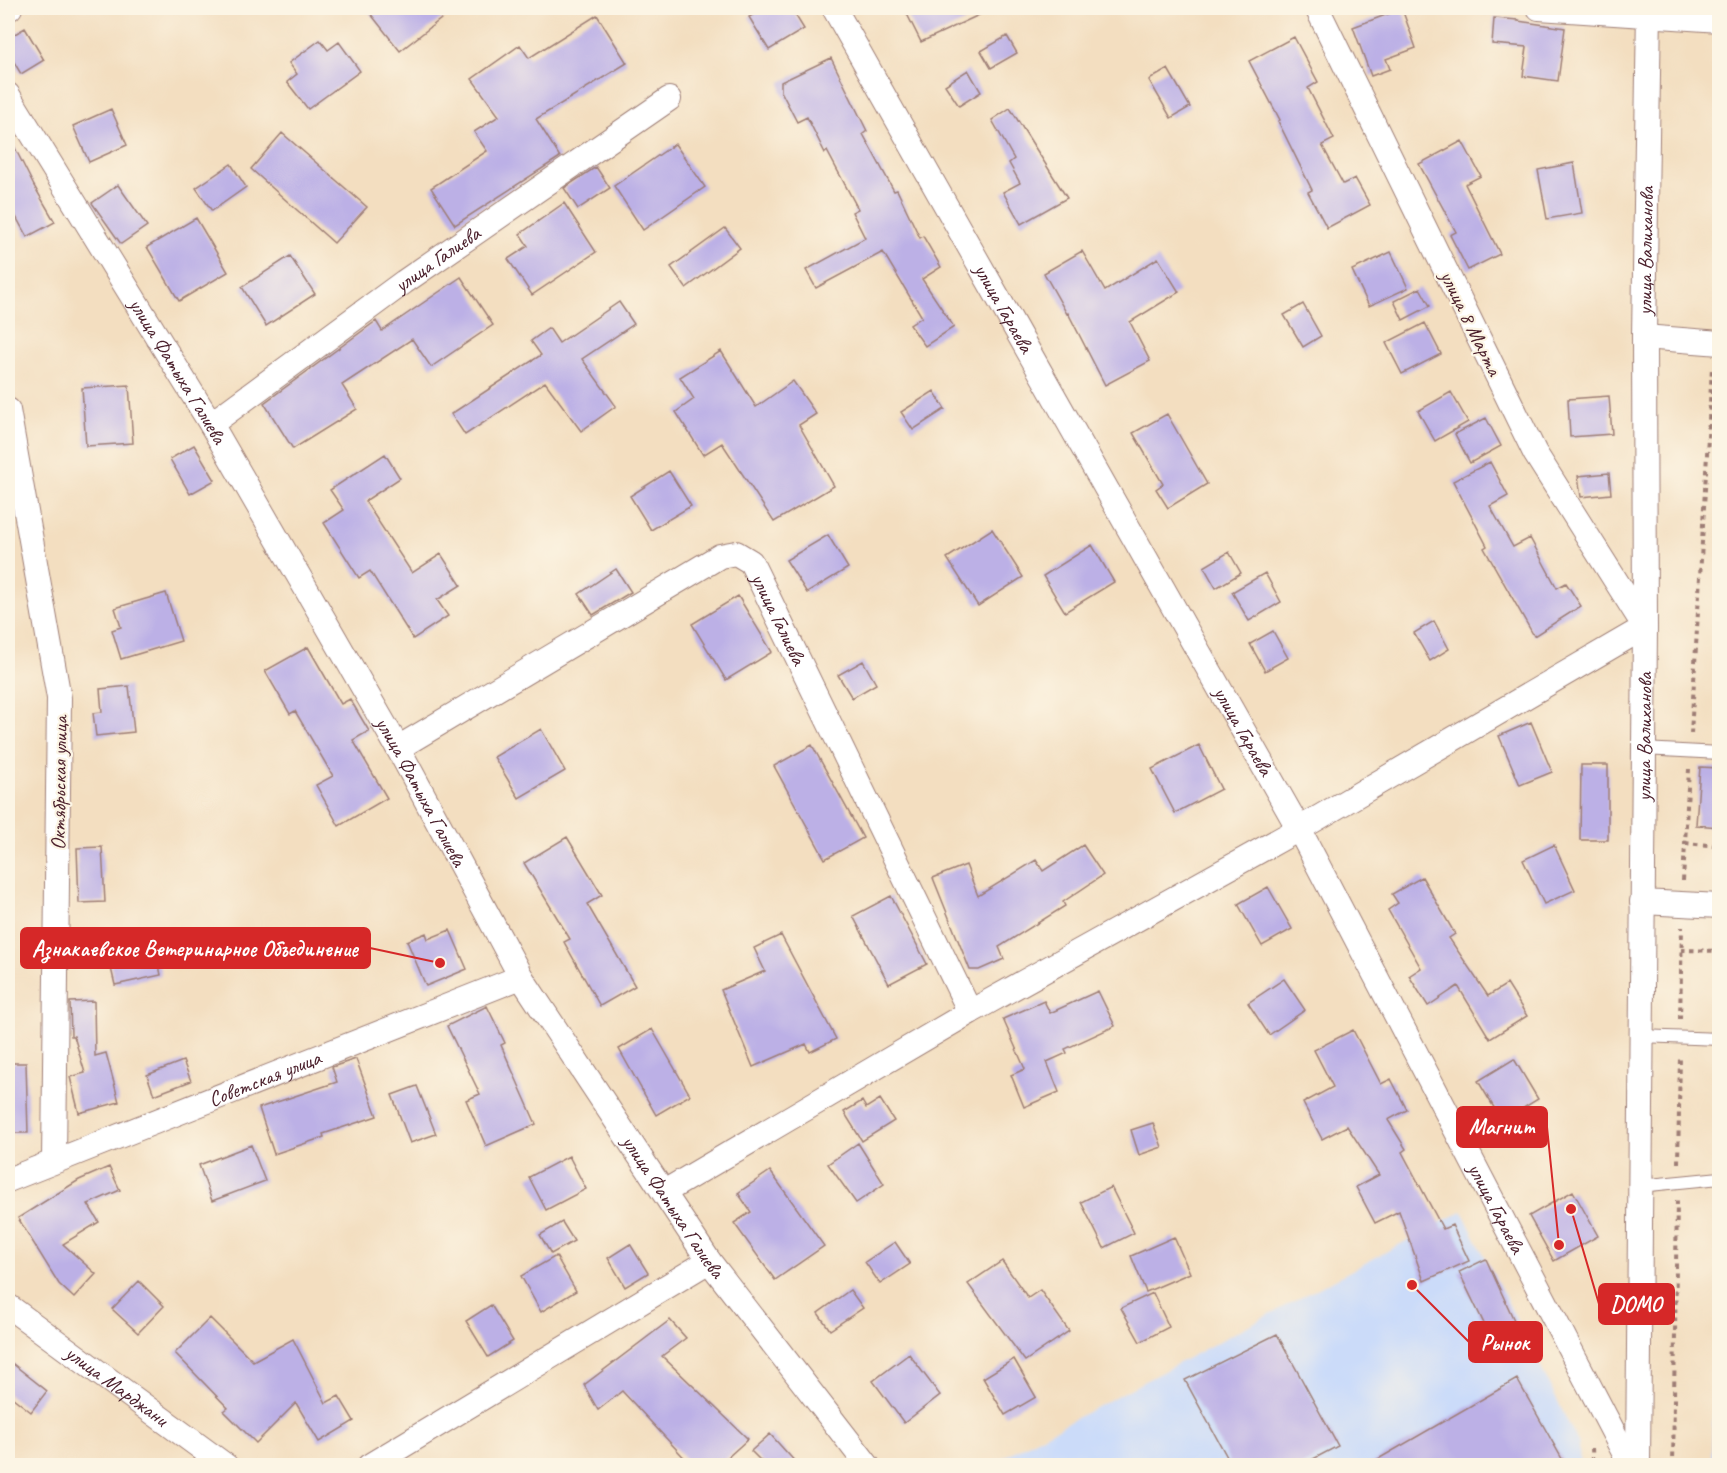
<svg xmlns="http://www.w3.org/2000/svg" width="1727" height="1473" font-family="Caveat,sans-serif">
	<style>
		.built { fill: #cbdbf9 }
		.building { fill: #bcb0e6 }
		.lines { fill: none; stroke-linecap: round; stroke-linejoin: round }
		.lane-casing { stroke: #9e7e76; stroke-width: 14 }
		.street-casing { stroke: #9e7e76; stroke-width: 26 }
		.path { stroke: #9e7e76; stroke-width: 4; stroke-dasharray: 4.5 4.5; stroke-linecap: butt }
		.lane { stroke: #fff; stroke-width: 12 }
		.street { stroke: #fff; stroke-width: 24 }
		.labels { text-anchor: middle; stroke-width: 4.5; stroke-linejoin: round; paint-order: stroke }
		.street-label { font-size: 21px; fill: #4a1f2b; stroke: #fcf5e5 }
		.leader { fill: none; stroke: #d62828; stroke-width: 2 }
		.callout-dot { fill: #d62828; stroke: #fcf5e5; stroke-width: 2 }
		.callout { fill: #d62828; stroke: #d62828; stroke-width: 2 }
		.callout-label { font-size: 22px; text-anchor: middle; font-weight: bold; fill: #fff }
	</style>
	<rect width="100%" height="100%" fill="#fcf5e5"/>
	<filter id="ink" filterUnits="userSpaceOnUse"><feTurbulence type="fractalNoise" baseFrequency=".0167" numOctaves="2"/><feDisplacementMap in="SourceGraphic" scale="12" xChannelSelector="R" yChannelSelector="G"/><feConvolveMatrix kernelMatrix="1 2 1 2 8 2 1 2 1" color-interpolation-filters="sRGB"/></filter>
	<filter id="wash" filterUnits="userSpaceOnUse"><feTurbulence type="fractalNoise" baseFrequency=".008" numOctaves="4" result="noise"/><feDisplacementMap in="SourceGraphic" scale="24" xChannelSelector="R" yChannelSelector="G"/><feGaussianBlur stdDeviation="1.35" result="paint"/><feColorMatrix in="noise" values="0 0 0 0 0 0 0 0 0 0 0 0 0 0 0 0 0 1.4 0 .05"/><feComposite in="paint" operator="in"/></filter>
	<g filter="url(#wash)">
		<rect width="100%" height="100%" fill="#f3dec0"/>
		<path class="built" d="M1462 1211 1579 1444 1580 1466H987Z
			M1719 1242 1720 1465 1711 1466V1465Z"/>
		<g id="blocks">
			<path class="building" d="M366 8H455L400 51Z
				M765 8H791L804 29 769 50 749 17Z
				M904 8H994L921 42Z
				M1402 9 1416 48 1386 59 1390 69 1371 76 1353 27Z
				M597 15 627 63 536 119 560 157 455 225 431 188 487 151 474 132 499 116 472 79 520 45 529 58Z
				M1494 18 1519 20 1518 21 1565 28 1558 81 1523 76 1527 47 1492 44Z
				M25 28 44 60 21 74 8 52V38Z
				M1007 36 1017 53 991 68 981 51Z
				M1294 37 1318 82 1308 88 1334 139 1322 145 1343 184 1355 178 1370 205 1327 228 1308 192 1312 190 1278 121 1280 120 1249 61Z
				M320 40 328 50 339 42 360 71 308 109 287 82 297 74 289 63Z
				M831 58 867 131 863 134 894 191 897 190 920 238 923 236 941 267 922 279 954 327 925 346 910 325 922 317 883 252 816 288 806 270 865 238 852 212 858 209 827 151 825 153 807 117 797 122 781 91V82Z
				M1168 69 1190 107 1171 118 1149 80Z
				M968 70 981 92 959 106 945 85Z
				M1010 108 1067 198 1021 224 1003 192 1020 183 1009 163 1014 159 992 120Z
				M111 109 127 145 89 162 73 126Z
				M282 133 367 207 334 243 251 169Z
				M8 134 34 186 55 222 27 237 8 202Z
				M1462 141 1481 176 1465 184 1500 254 1468 270 1450 235 1456 232 1419 164Z
				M675 144 705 187 643 230 614 186Z
				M1574 163 1582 213 1547 219 1538 170Z
				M231 164 246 187 212 211 196 188Z
				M596 167 610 188 578 209 564 188Z
				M118 185 147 226 121 244 92 203Z
				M564 203 596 252 532 295 508 259 528 246 520 234Z
				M196 218 228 272 179 301 147 247Z
				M725 228 740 248 686 288 671 267Z
				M1082 251 1105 291 1158 258 1179 292 1130 322 1150 361 1105 385 1068 313 1067 314 1044 273Z
				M1391 252 1408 288 1369 306 1352 270Z
				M290 256 315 294 266 326 242 287Z
				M461 277 493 325 431 367 412 339 342 385 357 409 293 449 264 403 376 321 382 331Z
				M1420 288 1430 306 1403 320 1394 301Z
				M619 302 634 324 582 359 616 406 581 431 545 382 465 435 451 414 541 355 531 341 549 328 559 343Z
				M1303 304 1321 336 1303 347 1284 315Z
				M1425 323 1441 354 1402 374 1386 343Z
				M721 351 756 407 793 381 816 414 799 425 834 486 774 522 722 443 703 455 676 412 694 399 680 377Z
				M129 385 133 443 86 446 82 388Z
				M934 391 945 409 913 430 901 412Z
				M1451 392 1468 422 1435 441 1418 411Z
				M1609 396 1612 434 1570 437 1568 399Z
				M1167 414 1207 484 1168 508 1156 489 1163 484 1133 433Z
				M1486 418 1501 446 1470 463 1455 434Z
				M194 445 215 480 190 494 170 459Z
				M385 454 400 478 365 501 412 573 441 554 461 585 437 600 448 616 413 639 370 571 359 578 324 523 344 510 330 490Z
				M1490 462 1508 496 1490 506 1513 547 1530 538 1557 588 1566 583 1581 606 1534 636 1484 548 1487 546 1453 481Z
				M669 471 691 506 651 530 630 496Z
				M1609 473 1611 494 1581 497 1578 476Z
				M992 529 1023 577 978 606 947 558Z
				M828 535 848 568 807 593 786 560Z
				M1092 545 1114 582 1065 612 1043 576Z
				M1229 552 1241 573 1216 588 1204 567Z
				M616 569 631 592 593 615 579 594Z
				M1265 573 1281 602 1249 621 1232 592Z
				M166 593 181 641 121 659 112 630 121 627 115 608Z
				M738 596 772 652 726 680 692 624Z
				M1434 621 1449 649 1430 661 1414 633Z
				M1273 631 1288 658 1265 671 1250 644Z
				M308 647 341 704 350 699 369 731 353 740 387 798 339 826 316 785 333 776 295 711 290 714 265 671Z
				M863 661 876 684 852 698 838 675Z
				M129 686 134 732 96 736 93 713 102 712 100 689Z
				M1531 722 1552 772 1520 785 1499 736Z
				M541 729 565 771 519 798 494 757Z
				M812 745 863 838 825 859 774 766Z
				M1199 745 1221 789 1175 813 1152 769Z
				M1581 765H1608V840H1580Z
				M1700 767 1719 768V827L1696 825Z
				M567 837 602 895 587 904 635 986 600 1006 564 942 570 939 524 863Z
				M1083 845 1103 875 1063 902 1065 906 999 947 1004 959 979 970H970L933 878 966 865 978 896 1036 860 1043 871Z
				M1554 845 1575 890 1544 904 1523 860Z
				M102 847 105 902 79 903 77 848Z
				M1422 877 1455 934 1449 938 1488 996 1507 984 1527 1016 1490 1039 1458 986 1428 1006 1409 976 1421 968 1388 910 1398 903 1392 894Z
				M1268 887 1292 929 1262 946 1238 904Z
				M891 896 927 964 889 984 853 916Z
				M450 930 467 969 426 986 407 941 426 933 428 939Z
				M781 935 836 1039 810 1052 806 1044 753 1067 721 990 765 971 754 948Z
				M154 942 161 975 115 985 107 951Z
				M1284 979 1305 1010 1269 1035 1248 1003Z
				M1098 991 1115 1026 1065 1049 1067 1053 1047 1062 1059 1092 1024 1107 1011 1075 1025 1069 1003 1019 1044 1001 1050 1013Z
				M94 1001 95 1056 106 1053 119 1102 79 1113 70 1077 85 1073 74 1036H71L70 1002Z
				M487 1006 505 1043 501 1045 536 1124 486 1146 466 1100 480 1094 447 1026Z
				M652 1029 690 1095 656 1115 619 1049Z
				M1353 1030 1381 1084 1391 1079 1407 1110 1388 1120 1406 1149 1402 1152 1443 1229 1452 1225 1469 1261 1424 1281 1399 1211 1375 1223 1356 1187 1379 1175 1347 1126 1322 1139 1303 1103 1333 1087 1314 1050Z
				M356 1059 377 1116 323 1134 324 1137 274 1154 259 1108 337 1082 332 1067Z
				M1514 1059 1538 1099 1502 1121 1478 1081Z
				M183 1061 191 1081 154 1095 147 1075Z
				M8 1063H26L28 1133H8Z
				M417 1086 436 1134 410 1143 392 1095Z
				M880 1099 894 1121 862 1141 844 1112 862 1101 866 1108Z
				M1153 1123 1162 1147 1139 1155 1131 1130Z
				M858 1143 884 1184 856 1203 828 1164Z
				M251 1145 265 1181 212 1201 199 1165Z
				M569 1156 586 1189 546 1210 529 1177Z
				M109 1167 120 1190 88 1204 99 1222 63 1244 96 1274 74 1298 59 1284 18 1218 79 1180Z
				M770 1171 824 1246 775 1280 734 1223 751 1212 738 1193Z
				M1111 1187 1134 1233 1104 1248 1081 1202Z
				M1573 1191 1598 1236 1554 1261 1529 1216Z
				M562 1222 574 1241 551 1254 540 1235Z
				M1174 1237 1190 1273 1146 1292 1131 1256Z
				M895 1242 910 1264 880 1284 865 1262Z
				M630 1244 648 1273 625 1287 608 1258Z
				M556 1256 576 1291 541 1312 521 1276Z
				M1486 1259 1519 1331 1493 1342 1459 1272Z
				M1002 1261 1028 1298 1040 1290 1069 1331 1025 1361 968 1284Z
				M139 1281 164 1306 138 1333 112 1309Z
				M850 1290 863 1308 830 1330 818 1313Z
				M1153 1293 1169 1327 1140 1342 1121 1308Z
				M491 1305 513 1341 488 1357 466 1321Z
				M210 1318 253 1361 293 1339 326 1403 339 1396 354 1421 319 1442 296 1403 256 1443 224 1411 228 1408 175 1353Z
				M670 1320 686 1338 662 1356 748 1439 718 1466H692L622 1391 598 1410 584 1385Z
				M1277 1334 1338 1446 1300 1466H1232L1185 1380Z
				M909 1354 940 1395 904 1423 873 1381Z
				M1014 1359 1036 1397 1005 1415 983 1378Z
				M8 1360 47 1391 31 1412 8 1394Z
				M1517 1379 1566 1466H1366Z
				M770 1434 799 1466H766L751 1451Z"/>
		</g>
	</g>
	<g filter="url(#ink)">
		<use href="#blocks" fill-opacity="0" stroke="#9e7e76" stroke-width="1.5"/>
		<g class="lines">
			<defs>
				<path id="lane" d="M1643 749 1720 753
					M1640 1036 1720 1039
					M1639 1186 1720 1178"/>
				<g id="street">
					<path id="s1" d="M834 8 1299 829 1631 1466"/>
					<path d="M1539 8 1720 20"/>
					<path d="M8 9 10 8"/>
					<path id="s2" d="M8 95 211 424 398 748 521 977 709 1261 868 1466"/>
					<path d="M1644 337 1720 343"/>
					<path d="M8 410 59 698 54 1161"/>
					<path id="s3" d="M211 424 404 282 669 99"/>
					<path id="s4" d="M398 748 720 556 736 553 751 562 970 1012"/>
					<path d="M1642 902 1720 906"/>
					<path id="s5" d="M8 1180 521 977"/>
					<path d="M664 1192 970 1012 1299 829 1645 627 1535 453 1317 8"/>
					<path id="s6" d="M8 1306 226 1466"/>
					<path d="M369 1466 709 1261"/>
					<path id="s7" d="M1638 1466 1645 627 1644 337 1649 8"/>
				</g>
			</defs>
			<use href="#lane" class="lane-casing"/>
			<use href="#street" class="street-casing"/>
			<path class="path" d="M1710 392H1720
				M1691 734 1712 367
				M1685 843 1720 846
				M1683 881 1689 769
				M1681 950 1720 951
				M1680 1019 1682 927
				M1678 1163 1680 1056
				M1500 1356 1537 1335
				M1592 1448 1593 1466
				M1673 1466 1677 1200"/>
			<use href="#lane" class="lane"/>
			<use href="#street" class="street"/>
		</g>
	</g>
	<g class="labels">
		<g class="street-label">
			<text dy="7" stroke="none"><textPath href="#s7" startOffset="1215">улица Валиханова</textPath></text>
			<text dy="7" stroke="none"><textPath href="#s3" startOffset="280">улица Галиева</textPath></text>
			<text dy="7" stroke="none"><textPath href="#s1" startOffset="345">улица Гараева</textPath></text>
			<text transform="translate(1471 323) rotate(64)" y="7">улица 8 Марта</text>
			<text dy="7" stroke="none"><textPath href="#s2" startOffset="324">улица Фатыха Галиева</textPath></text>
			<text dy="7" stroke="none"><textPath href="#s4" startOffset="472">улица Галиева</textPath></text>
			<text dy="7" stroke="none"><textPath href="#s1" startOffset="831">улица Гараева</textPath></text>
			<text dy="7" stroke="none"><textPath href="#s7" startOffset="729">улица Валиханова</textPath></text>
			<text transform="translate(59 783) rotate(-89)" y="7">Октябрьская улица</text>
			<text dy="7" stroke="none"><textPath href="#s2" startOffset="810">улица Фатыха Галиева</textPath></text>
			<text dy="7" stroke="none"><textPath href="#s5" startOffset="276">Советская улица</textPath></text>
			<text dy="7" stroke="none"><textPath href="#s2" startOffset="1296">улица Фатыха Галиева</textPath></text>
			<text dy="7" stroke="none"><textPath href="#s1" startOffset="1371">улица Гараева</textPath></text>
			<text dy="7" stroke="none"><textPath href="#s6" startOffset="135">улица Марджани</textPath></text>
		</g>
	</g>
	<path class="leader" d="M440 963L370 948M1559 1245L1547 1127M1571 1209L1599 1304M1412 1285L1469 1342"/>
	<g class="callout-dot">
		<circle cx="440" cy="963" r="6"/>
		<circle cx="1559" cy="1245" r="6"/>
		<circle cx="1571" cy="1209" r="6"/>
		<circle cx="1412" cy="1285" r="6"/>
	</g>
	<g class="callout">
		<rect x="21" y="928" width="349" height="40" rx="6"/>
		<rect x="1457" y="1107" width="90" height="40" rx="6"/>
		<rect x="1599" y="1284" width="75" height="40" rx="6"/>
		<rect x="1469" y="1322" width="73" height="40" rx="6"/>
	</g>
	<g class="callout-label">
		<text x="195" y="956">Азнакаевское Ветеринарное Объединение</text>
		<text x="1502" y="1134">Магнит</text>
		<text x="1636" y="1312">DOMO</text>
		<text x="1505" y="1350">Рынок</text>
	</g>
	<rect width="1727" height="1473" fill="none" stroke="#fcf5e5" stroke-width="30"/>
</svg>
